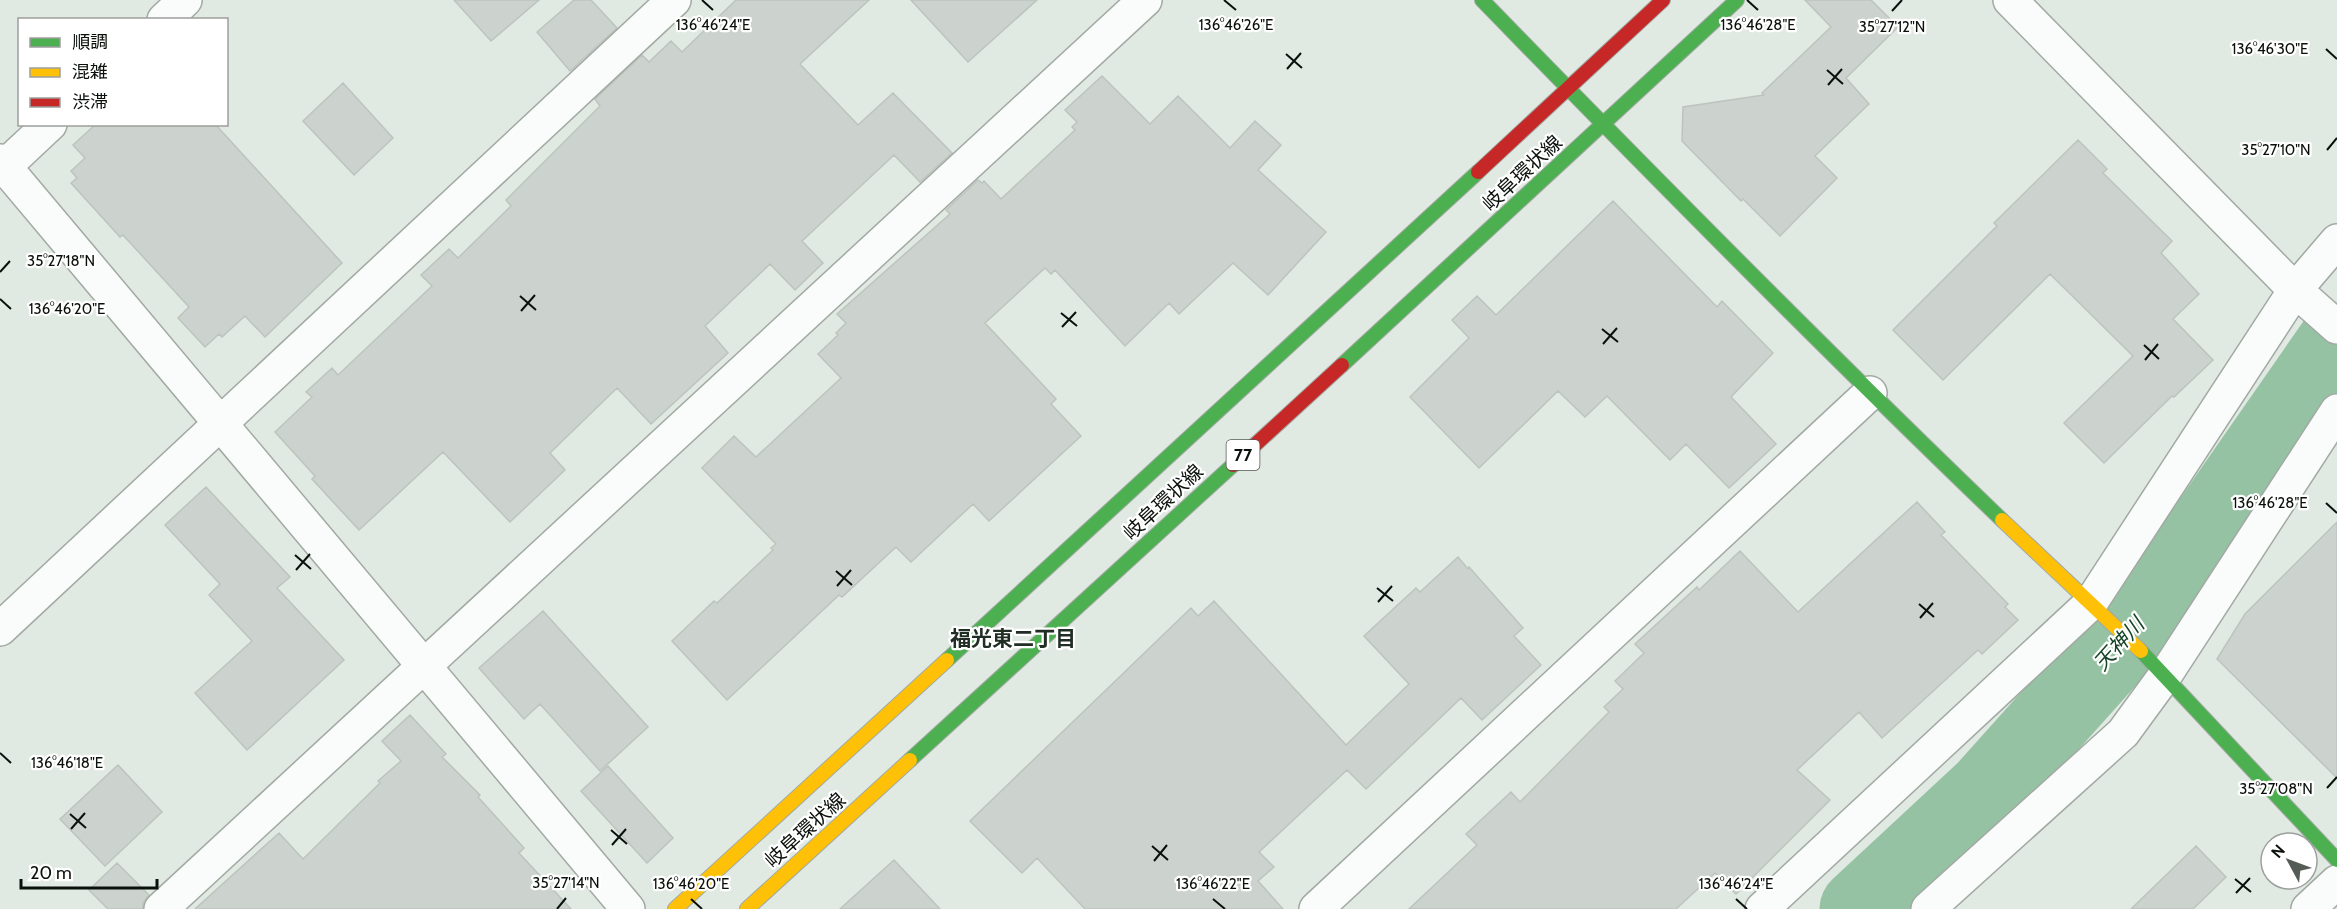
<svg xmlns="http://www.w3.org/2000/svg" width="2337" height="909" font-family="Cabin,'Noto Sans JP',sans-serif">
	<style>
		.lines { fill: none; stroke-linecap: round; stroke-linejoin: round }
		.river { stroke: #95c2a2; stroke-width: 81 }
		.building { fill: #ccd2cd; stroke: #bdc4be; stroke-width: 1.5 }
		.street-casing { stroke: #a2a9a3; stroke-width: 36 }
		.fast-casing { stroke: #a2a9a3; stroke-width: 16 }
		.slow-casing { stroke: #a2a9a3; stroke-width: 16 }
		.jam-casing { stroke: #a2a9a3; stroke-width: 16 }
		.street { stroke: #fafcfb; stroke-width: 33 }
		.fast { stroke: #4caf50; stroke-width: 14 }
		.slow { stroke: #ffc107; stroke-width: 14 }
		.jam { stroke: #c62828; stroke-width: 14 }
		.ticks { fill: none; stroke: #0a100b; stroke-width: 2 }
		.labels { text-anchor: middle; stroke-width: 4.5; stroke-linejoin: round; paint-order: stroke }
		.shield { fill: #fff; stroke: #545854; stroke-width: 1.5 }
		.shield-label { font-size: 18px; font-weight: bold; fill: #0a100b }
		.street-label { font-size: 20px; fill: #0a100b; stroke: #fff }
		.neighbourhood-label { font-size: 21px; font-weight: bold; fill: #212e24; stroke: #fff }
		.water-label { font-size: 21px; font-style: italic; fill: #174427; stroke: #fff }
		.ticks-label { font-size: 15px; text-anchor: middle; fill: #0a100b; stroke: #fff; stroke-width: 4.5; stroke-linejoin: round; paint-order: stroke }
	</style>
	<rect width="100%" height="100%" fill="#e0e9e2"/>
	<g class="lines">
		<path class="river" d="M1860 909 1986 792 2160 598 2337 344"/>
	</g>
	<path class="building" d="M454 0H539L491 41Z
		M574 0H591L617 28 570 71 537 32Z
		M736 0H869L800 64 858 125 893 93 952 153 920 182 894 155 802 241 823 263 795 290 770 264 705 326 728 353 651 424 617 388 550 453 565 470 510 522 443 452 359 530 312 479 315 476 275 432 312 397 306 392 332 368 338 375 432 286 421 275 449 249 458 258 511 206 506 200 600 106 595 99 642 55 649 62 671 41 682 52Z
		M911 0H1037L968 62Z
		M1805 0H1871L1898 27 1846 78 1869 104 1815 156 1837 178 1780 236 1743 199 1741 201 1682 141 1683 107 1764 95 1762 93 1831 27Z
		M1102 76 1150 124 1178 96 1230 148 1255 121 1281 145 1258 170 1326 232 1268 295 1233 263 1179 314 1169 303 1125 346 1055 270 1051 274 1045 268 985 323 1056 399 1051 404 1081 436 989 521 973 504 911 562 896 547 842 597 839 595 727 700 672 641 714 601 717 603 773 550 771 548 776 544 702 468 734 436 756 457 841 378 818 354 838 335 836 333 846 323 837 314 950 214 946 210 978 180 982 183 984 181 1001 199 1075 130 1072 127 1077 122 1065 110Z
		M343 83 393 138 354 175 303 121Z
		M96 124H215L342 263 265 337 245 316 222 337 219 334 205 347 178 318 189 307 123 235 120 237 71 183 77 178 71 171 85 158 73 145Z
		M2078 140 2107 169 2103 173 2172 241 2161 253 2199 294 2173 319 2213 360 2174 397 2172 396 2104 463 2064 423 2133 356 2050 274 1943 380 1893 330 1997 226 1994 223Z
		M1613 201 1717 307 1722 301 1773 353 1731 397 1776 444 1729 488 1686 444 1670 460 1607 396 1585 417 1558 391 1479 468 1410 397 1469 338 1452 320 1477 296 1496 315Z
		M206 487 290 577 277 588 344 660 247 750 195 693 252 641 209 595 220 584 165 525Z
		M1917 502 1945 532 1941 535 2008 604 2005 607 2018 620 1982 654 1978 650 1882 738 1859 712 1797 770 1830 800 1736 894 1715 873 1676 909H1409L1477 845 1466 834 1511 792 1520 802 1609 712 1604 707 1623 689 1615 681 1644 653 1635 644 1697 587 1699 590 1740 551 1798 612Z
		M2337 522V778L2217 659 2245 614Z
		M1458 557 1468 569 1469 567 1523 628 1514 636 1541 665 1482 720 1461 698 1366 789 1347 770 1259 852 1274 867 1258 881 1283 909H1085L1037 858 1022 873 970 821 1191 608 1198 616 1214 601 1346 745 1409 684 1364 636 1416 588 1420 592Z
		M543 611 648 727 600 771 540 704 524 719 479 668Z
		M410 715 446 754 442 757 480 795 478 797 524 848 519 853 571 909H195L279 833 303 859 380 783 378 781 401 761 382 741Z
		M118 765 162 812 105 866 60 819Z
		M608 766 673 838 647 863 581 791Z
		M2196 846 2226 877 2193 909H2131Z
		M894 860 940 909H840Z
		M117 863 149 895 143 903V909H108L89 890Z"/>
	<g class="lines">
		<defs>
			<path id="street" d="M2010 0 2295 290 2337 327
				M164 20 185 0
				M0 161 628 909
				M0 171 50 124
				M0 629 674 0
				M161 909 1145 0
				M1316 909 1870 393
				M1762 909 2090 604 2295 290 2337 241
				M1928 909 2123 733 2164 677 2337 411
				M2308 909 2337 882"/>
			<path id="fast" d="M1482 0C1653 176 1825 350 2002 520
				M1342 365 1737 0
				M2141 651 2337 860
				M947 660 1478 172
				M910 760 1233 465"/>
			<path id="slow" d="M2002 520 2141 651
				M675 909 947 660
				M747 909 910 760"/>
			<path id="jam" d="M1478 172 1663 0
				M1233 465 1342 365"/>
		</defs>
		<use href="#street" class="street-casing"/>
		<use href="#fast" class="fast-casing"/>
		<use href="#slow" class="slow-casing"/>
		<use href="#jam" class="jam-casing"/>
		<use href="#street" class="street"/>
		<use href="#fast" class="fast"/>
		<use href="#slow" class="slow"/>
		<use href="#jam" class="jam"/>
	</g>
	<path class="ticks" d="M702 0 713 10M1224 0 1236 10M1747 0 1758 10M1892 11 1902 0M2326 49 2337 59M1286 54 1302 68M1287 69 1301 53M1827 70 1843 84M1828 85 1842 69M2327 150 2337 138M0 272 10 261M520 296 536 310M0 299 11 309M521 311 535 295M1061 313 1077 326M1062 327 1076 312M1602 329 1618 342M1603 344 1617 328M2144 345 2159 359M2145 360 2158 344M2326 503 2337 513M295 555 311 569M296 570 310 554M836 571 852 585M837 586 851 570M1377 588 1393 601M1378 602 1392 586M1919 604 1934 617M1920 618 1933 603M0 753 11 763M2327 788 2337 777M70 814 86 828M71 829 85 813M611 830 627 844M612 845 626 829M1152 846 1168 860M1154 861 1167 845M2235 879 2251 892M2236 893 2250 878M691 899 702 909M1213 899 1225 909M1736 899 1747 909M557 909 566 898"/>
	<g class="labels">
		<rect class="shield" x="1226.5" y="440" width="33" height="30" rx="4.5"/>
		<g class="shield-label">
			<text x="1243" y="461">77</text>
		</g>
		<g class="street-label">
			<text transform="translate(1522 173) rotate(-43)" y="7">岐阜環状線</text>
			<text transform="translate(1163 502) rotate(-43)" y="7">岐阜環状線</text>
			<text transform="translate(805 830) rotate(-42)" y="7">岐阜環状線</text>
		</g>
		<g class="neighbourhood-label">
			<text x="1013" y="646">福光東二丁目</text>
		</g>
		<g class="water-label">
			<text transform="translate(2119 644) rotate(-48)" y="7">天神川</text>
		</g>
	</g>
	<g class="ticks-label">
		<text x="713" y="30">136°46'24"E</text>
		<text x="1236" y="30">136°46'26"E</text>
		<text x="1758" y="30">136°46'28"E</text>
		<text x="1892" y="32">35°27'12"N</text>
		<text x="2270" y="54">136°46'30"E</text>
		<text x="2276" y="155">35°27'10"N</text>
		<text x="61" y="266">35°27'18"N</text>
		<text x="67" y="314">136°46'20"E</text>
		<text x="2270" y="508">136°46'28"E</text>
		<text x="67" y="768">136°46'18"E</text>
		<text x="2276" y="794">35°27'08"N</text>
		<text x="566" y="888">35°27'14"N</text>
		<text x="691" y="889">136°46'20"E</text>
		<text x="1213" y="889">136°46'22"E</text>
		<text x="1736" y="889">136°46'24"E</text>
	</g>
	<rect x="18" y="18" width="210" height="108" fill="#ffffff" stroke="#9d9f9d" stroke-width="1.5"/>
	<rect x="30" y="38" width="30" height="9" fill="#4caf50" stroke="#9d9f9d" stroke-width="1.5"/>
	<text x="72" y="48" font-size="18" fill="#0a100b">順調</text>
	<rect x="30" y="68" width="30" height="9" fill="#ffc107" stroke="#9d9f9d" stroke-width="1.5"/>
	<text x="72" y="78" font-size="18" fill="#0a100b">混雑</text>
	<rect x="30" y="98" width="30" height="9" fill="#c62828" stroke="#9d9f9d" stroke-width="1.5"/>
	<text x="72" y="108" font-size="18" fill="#0a100b">渋滞</text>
	<g transform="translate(2289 861) rotate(311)"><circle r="28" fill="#ffffff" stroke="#9d9f9d" stroke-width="1.5"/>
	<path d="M0-4.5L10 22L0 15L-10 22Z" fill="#555c56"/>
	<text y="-9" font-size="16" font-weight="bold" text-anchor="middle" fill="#0a100b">N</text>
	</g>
	<path d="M21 879v9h136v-9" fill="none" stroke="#0a100b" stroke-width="3"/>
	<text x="30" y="879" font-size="18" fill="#0a100b" stroke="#ffffff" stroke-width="4.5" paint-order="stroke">20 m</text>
</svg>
